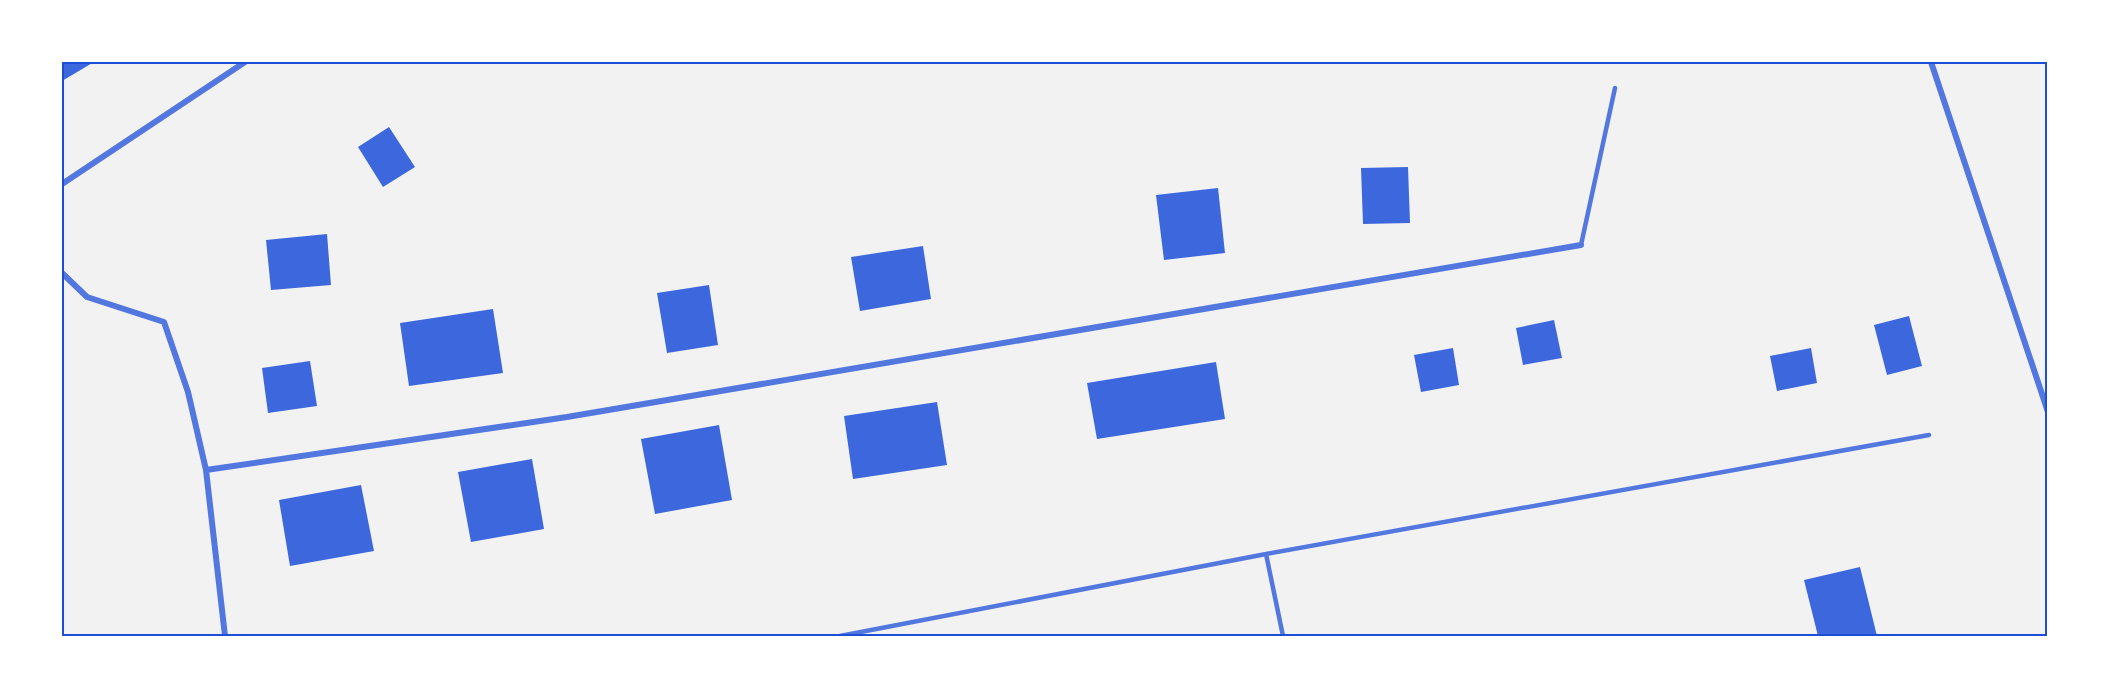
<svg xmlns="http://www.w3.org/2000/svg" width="2109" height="698" font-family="'Fira Sans Condensed',sans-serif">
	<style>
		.building { fill: #3d67dc }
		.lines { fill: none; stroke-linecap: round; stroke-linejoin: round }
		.service { stroke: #5277de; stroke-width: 4.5 }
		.minor { stroke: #5277de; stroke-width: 6 }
		.neatline { fill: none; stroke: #1d4ed8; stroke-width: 2 }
	</style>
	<rect width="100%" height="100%" fill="#f2f2f2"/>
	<path class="building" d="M62 62H94L62 81Z
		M389 127 415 167 383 187 358 147Z
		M1408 167 1410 223 1363 224 1361 168Z
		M1218 188 1225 253 1164 260 1156 195Z
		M327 234 331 285 271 290 266 240Z
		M923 246 931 299 860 311 851 257Z
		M709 285 718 345 667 353 657 293Z
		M493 309 503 373 409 386 400 323Z
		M1909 316 1922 366 1887 375 1874 325Z
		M1554 320 1562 358 1523 365 1516 328Z
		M1453 348 1459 385 1421 392 1414 355Z
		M1811 348 1817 383 1777 391 1770 356Z
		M310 361 317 406 268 413 262 368Z
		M1216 362 1225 419 1097 439 1087 383Z
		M937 402 947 465 853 479 844 416Z
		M719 425 732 500 655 514 641 439Z
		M532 459 544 529 471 542 458 472Z
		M361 485 374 551 290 566 279 500Z
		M1860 567 1877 636H1818L1804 580Z"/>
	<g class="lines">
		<path class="service" d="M1581 245 1615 88
			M1266 554 1283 636
			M840 636 1266 554 1929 435"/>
		<path class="minor" d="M1931 62 2048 412
			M62 184 245 62
			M62 273 87 297 164 322 188 392 206 470 225 636
			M206 470 567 417 1581 245"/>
	</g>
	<rect width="2109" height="698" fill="none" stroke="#ffffff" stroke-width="126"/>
	<rect x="63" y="63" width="1983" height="572" class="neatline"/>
</svg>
